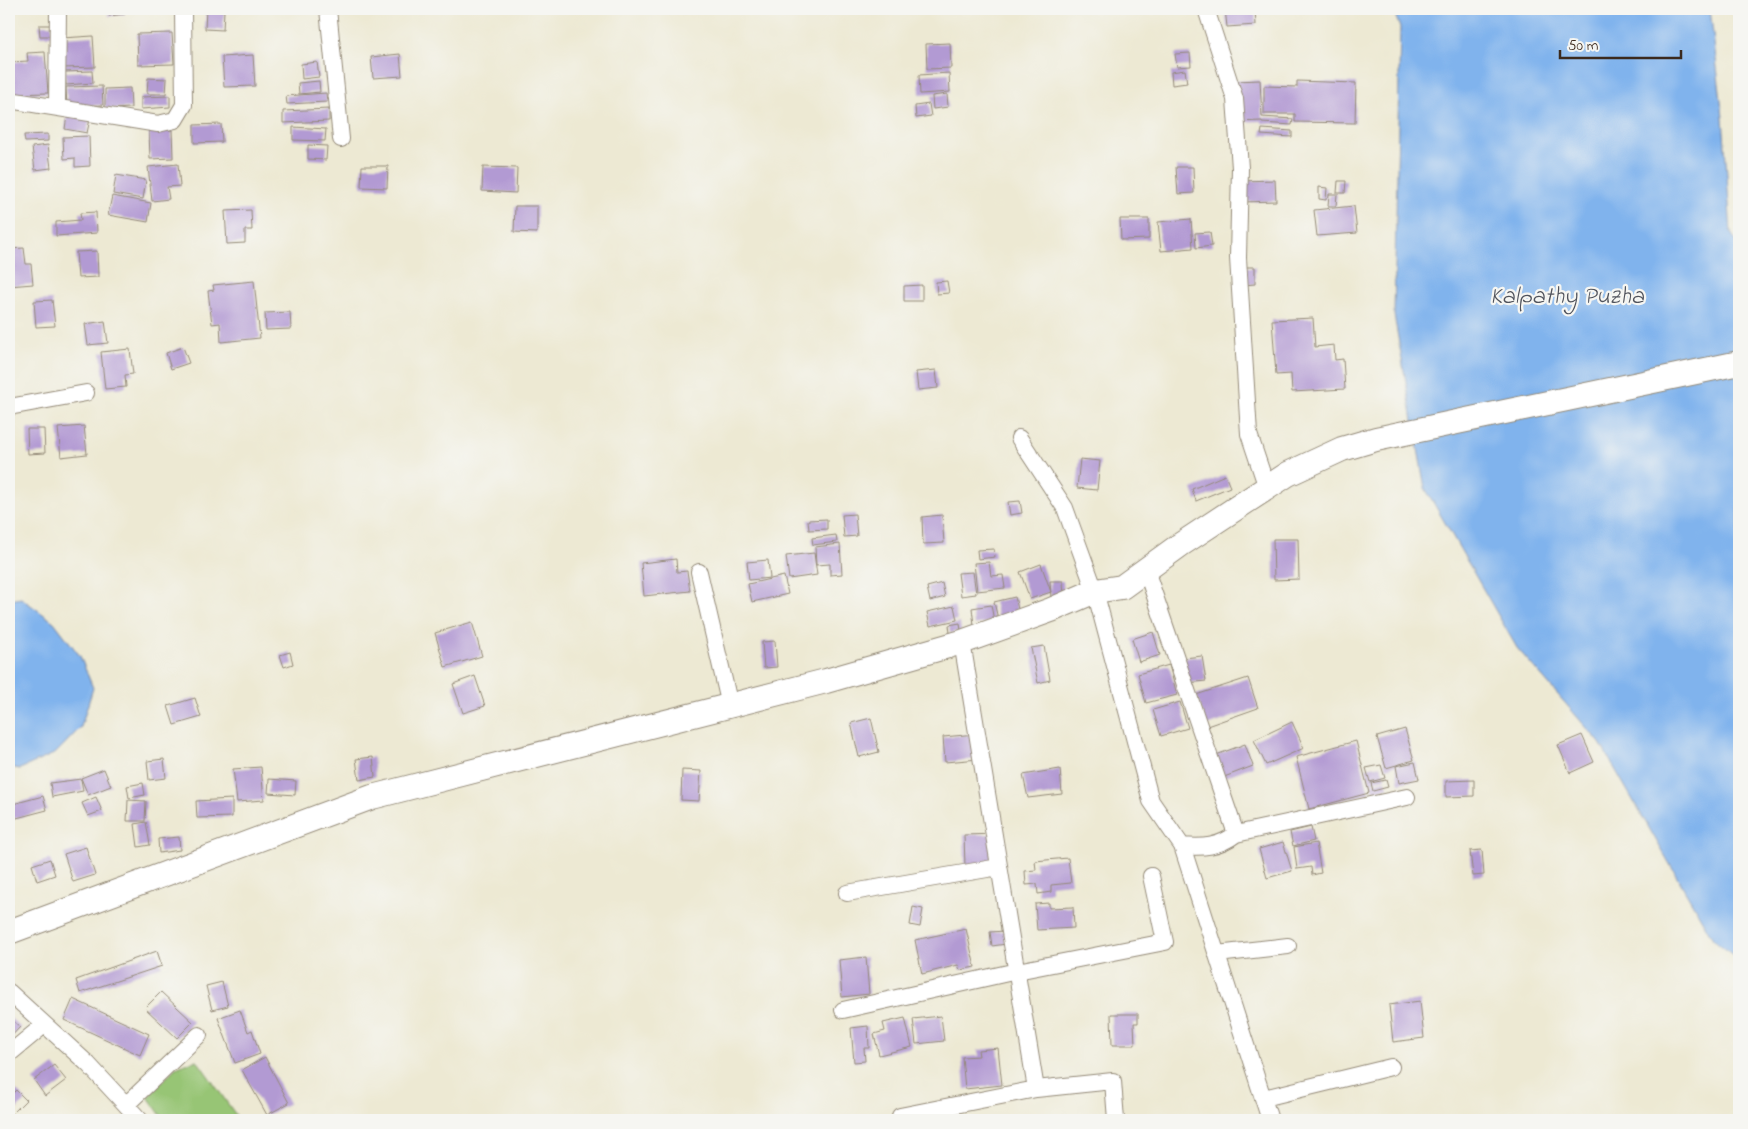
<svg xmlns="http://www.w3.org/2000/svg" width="1748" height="1129" font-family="'Indie Flower',sans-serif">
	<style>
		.green { fill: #97c574; stroke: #697849 }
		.water { fill: #80b3ed; stroke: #5e6e86 }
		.building { fill: #b29ad3 }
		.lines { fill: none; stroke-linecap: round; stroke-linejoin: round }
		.minor-casing { stroke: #948a78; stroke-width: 18 }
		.secondary-casing { stroke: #948a78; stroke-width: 26 }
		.minor { stroke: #fff; stroke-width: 16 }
		.secondary { stroke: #fff; stroke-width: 24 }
		.labels { text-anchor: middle; stroke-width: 4.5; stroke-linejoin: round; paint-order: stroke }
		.water-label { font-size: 24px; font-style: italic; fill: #50535c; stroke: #f6f6f2 }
	</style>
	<rect width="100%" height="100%" fill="#f6f6f2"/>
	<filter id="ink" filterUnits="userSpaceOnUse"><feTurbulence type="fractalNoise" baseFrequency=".02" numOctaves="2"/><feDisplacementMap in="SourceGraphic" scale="10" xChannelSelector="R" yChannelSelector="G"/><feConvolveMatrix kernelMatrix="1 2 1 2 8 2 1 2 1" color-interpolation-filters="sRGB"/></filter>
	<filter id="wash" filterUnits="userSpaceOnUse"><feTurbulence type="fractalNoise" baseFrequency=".0096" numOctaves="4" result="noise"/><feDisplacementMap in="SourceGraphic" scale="20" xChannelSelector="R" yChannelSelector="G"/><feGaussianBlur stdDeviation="1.12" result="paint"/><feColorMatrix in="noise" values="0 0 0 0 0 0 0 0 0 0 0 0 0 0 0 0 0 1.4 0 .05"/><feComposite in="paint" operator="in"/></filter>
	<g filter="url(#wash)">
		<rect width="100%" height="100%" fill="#ede9d3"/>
		<path class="green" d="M197 1060 238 1118 239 1120H164L148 1097 175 1068Z"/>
		<path class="water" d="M1393 9H1710L1723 117 1731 233 1739 246V960L1713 939 1600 743 1517 648 1425 488 1394 315 1400 28Z
			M21 598 54 622 80 656 93 688 81 727 56 753 20 769 9 767V600Z"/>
		<g id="blocks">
			<path class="building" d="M108 9H124L125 14 109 16Z
				M206 9 224 11 223 30 205 29Z
				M1225 9H1255L1256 25 1227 27Z
				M39 25H52V36H40Z
				M172 33 174 64 138 65 137 34Z
				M93 36 95 67 63 68 62 38Z
				M950 43 951 68 927 69 926 44Z
				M45 52 48 93 12 94 11 62 28 61 27 53Z
				M1190 53 1191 66 1177 67 1175 54Z
				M400 54 402 76 373 78 371 57Z
				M253 55 255 86 224 87 222 57Z
				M317 62 319 77 302 79 301 64Z
				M1185 70 1187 83 1172 85 1171 72Z
				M92 71 93 83 66 85 65 72Z
				M949 73 950 92 920 94 919 75Z
				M148 78 167 79 166 94H147Z
				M1260 80 1262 117 1293 119 1292 125 1262 123V121L1236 122 1234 81Z
				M319 81 320 92 299 94 298 83Z
				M1297 81 1356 83 1355 123 1295 122V114H1264V86L1297 87Z
				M102 86 103 105 67 107 66 87Z
				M130 88 131 108 105 109V89Z
				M326 93 327 102 287 104 286 96Z
				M947 94 948 107 933 109 932 96Z
				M170 96V107L141 109V97Z
				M929 104 931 116 916 118 915 106Z
				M329 109V121L283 123V111Z
				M67 115 90 119 87 133 65 129Z
				M221 124 222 142 194 143V125Z
				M293 127 326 129 325 141 293 140Z
				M1262 129 1292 131V137L1261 135Z
				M172 130 173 158 150 159 149 131Z
				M48 134V141L25 142 24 135Z
				M89 136 90 166 75 167V158L64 159 63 137Z
				M48 145 51 168 35 170 32 147Z
				M308 145 327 146 326 160 308 159Z
				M178 164 180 186 167 187 169 199 152 201 148 167Z
				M362 166H388L387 188 361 187Z
				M483 167 517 168 516 193 482 191Z
				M1176 167H1193L1194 193 1178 194Z
				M116 175 146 180 143 199 113 194Z
				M1275 180 1276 201 1242 202 1241 181Z
				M1338 181H1346L1345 193H1337Z
				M1319 187 1327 188 1326 200 1319 199Z
				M1329 194H1337L1336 206H1328Z
				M112 196 151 203 148 222 108 215Z
				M515 206H537V233L514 232Z
				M1354 206 1357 233 1317 236 1314 210Z
				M251 210 252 230H245V243L227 244 225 211Z
				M96 212 97 233 56 236V222L81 220 80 213Z
				M1120 219H1149V239L1121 240Z
				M1191 219 1193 248 1161 251 1158 222Z
				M1210 232 1212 246 1196 248 1195 233Z
				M24 248 26 264H31L33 284 9 286V249Z
				M97 251 98 277 78 278 76 252Z
				M1243 267H1255V284L1243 285Z
				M254 281 260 338 221 342 220 323 212 324 208 291 214 290 213 285Z
				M947 281 949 293 937 294 936 282Z
				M922 285V301H904V286Z
				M52 300 55 326 36 327 34 301Z
				M290 312 291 329 266 330 265 313Z
				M1313 318 1315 347 1334 345 1335 360 1343 359 1345 389 1292 392 1291 374 1276 375 1272 320Z
				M105 321 108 343 88 345 85 324Z
				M183 347 189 363 171 369 166 353Z
				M130 349 133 374 125 375 126 387 105 389 101 352Z
				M936 370 938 388 918 390 916 372Z
				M84 426 87 454 61 457 58 428Z
				M27 429H44L45 453 28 454Z
				M1080 459 1100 461 1097 490 1077 488Z
				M1225 475 1230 487 1196 501 1192 489Z
				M1020 501 1022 513 1010 515 1008 502Z
				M855 514 857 536 844 537 842 515Z
				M942 515 944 543 923 544 922 517Z
				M827 519V529L809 530 808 520Z
				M836 535 837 542 813 545 812 538Z
				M1273 539H1298L1299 579 1274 580Z
				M840 544 842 574 830 575V564L816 565 815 547Z
				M994 549 995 557 978 559 977 550Z
				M814 553 817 575 789 579 786 556Z
				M676 559 677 572 687 571 690 591 644 596 641 563Z
				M768 560 770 578 749 580 747 562Z
				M989 562 991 576 1003 575 1005 588 977 591 974 563Z
				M1041 564 1051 592 1030 599 1020 572Z
				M973 572 976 594 961 596 958 573Z
				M784 576 788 594 752 602 748 584Z
				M1050 581H1063L1064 598 1051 599Z
				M942 583 945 597 930 601 927 587Z
				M1015 597 1019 613 998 619 994 602Z
				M991 605 994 621 974 625 972 608Z
				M954 606 957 620 930 626 927 612Z
				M472 622 482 656 445 667 435 633Z
				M960 623 961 631 950 633 949 625Z
				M1153 632 1160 655 1139 662 1132 639Z
				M775 641 777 667 764 668 762 642Z
				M1044 646 1050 680 1038 683 1031 648Z
				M290 652 293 664 284 667 280 655Z
				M1202 656 1206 681 1187 683 1184 658Z
				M1169 665 1177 695 1146 703 1138 674Z
				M475 676 485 706 463 713 453 684Z
				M1248 678 1258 708 1207 726 1196 695Z
				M195 698 201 717 174 725 168 706Z
				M1180 702 1188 728 1161 736 1153 710Z
				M871 718 879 752 859 757 851 723Z
				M1292 722 1304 748 1266 765 1254 740Z
				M1405 729 1414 760 1386 768 1377 737Z
				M976 734 979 759 945 762 943 737Z
				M1582 735 1594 762 1570 773 1558 745Z
				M1356 741 1369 793 1309 809 1296 757Z
				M1245 744 1253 766 1219 779 1211 757Z
				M373 757 375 777 359 780 356 759Z
				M164 759 166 778 149 780 147 761Z
				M1415 762 1419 779 1399 783 1396 766Z
				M1381 765 1385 778 1370 782 1366 768Z
				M261 767 264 800 237 802 233 769Z
				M104 769 111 786 88 795 81 778Z
				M1060 769 1062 794 1028 798 1023 775Z
				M682 770 701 771 699 801 681 800Z
				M81 779 83 791 52 797 50 783Z
				M269 779 296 781 295 795 268 793Z
				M1386 780 1388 787 1373 791 1371 783Z
				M1474 780V796L1446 797V781Z
				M143 783 145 795 129 798 127 786Z
				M43 796 47 810 9 820V805Z
				M96 797 102 811 88 816 82 803Z
				M232 799V817L197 818 196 801Z
				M128 800 146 801 145 821H127Z
				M146 822 150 845 138 847 135 824Z
				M1311 827 1314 841 1293 846 1290 832Z
				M997 834 998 864 965 866 964 835Z
				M179 837 180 850 159 853 158 839Z
				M1283 842 1292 871 1267 878 1259 849Z
				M1316 843 1321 873 1312 875 1311 867 1297 869 1294 847Z
				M86 847 95 875 73 882 64 854Z
				M1482 850 1484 875 1473 876 1470 851Z
				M1068 858 1071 883 1051 885V892L1038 894 1037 884 1026 885 1025 871 1036 870 1035 861Z
				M50 859 55 875 37 881 32 865Z
				M1049 903V908L1073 907 1074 928 1037 930 1035 904Z
				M913 907 923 909 920 927 910 925Z
				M966 929 975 967 960 970 958 965 922 974 915 940Z
				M1005 931 1006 944 992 946 990 932Z
				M157 951 162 966 80 993 76 980Z
				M866 957 869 994 842 997 839 960Z
				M222 982 228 1006 212 1010 206 986Z
				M161 992 193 1022 177 1038 145 1008Z
				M73 999 149 1034 140 1055 64 1020Z
				M1420 1001 1424 1038 1393 1042 1389 1005Z
				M240 1010 248 1032 252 1030 260 1054 235 1063 218 1018Z
				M1111 1014H1138V1023H1134L1135 1045H1112Z
				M941 1016 944 1041 916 1044 913 1019Z
				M9 1017 20 1027 9 1039Z
				M905 1018 912 1047 879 1055 874 1034 885 1031 883 1023Z
				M868 1026 869 1048H864L865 1061 854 1062 851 1028Z
				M998 1048 1002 1085 965 1089 962 1057 979 1056 978 1050Z
				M265 1057 289 1103 267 1115 242 1070Z
				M54 1065 66 1080 45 1096 34 1080Z
				M16 1090 26 1100 10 1116 9 1115V1097Z"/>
		</g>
	</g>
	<g filter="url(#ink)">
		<use href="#blocks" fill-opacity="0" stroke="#948a78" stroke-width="1"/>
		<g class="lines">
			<defs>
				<path id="minor" d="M328 9 341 139
					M1206 9 1235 99 1240 168 1238 258 1249 434 1267 488
					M9 100 158 124 175 120 184 105 183 9
					M57 107 58 9
					M9 407 86 393
					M1019 438 1065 508 1095 591 1151 801 1182 846 1270 1120
					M1146 570 1236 834
					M699 572 730 706
					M962 642 1036 1089
					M1182 846C1203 848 1219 847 1236 834L1407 797
					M847 893 999 867
					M1217 954 1288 946
					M9 992 88 1064 140 1120
					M843 1010 1017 971 1165 942 1151 876
					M9 1054 44 1025
					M1264 1098 1391 1067
					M126 1105 199 1035
					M900 1120V1116L1036 1089 1113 1081 1116 1120"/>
				<path id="secondary" d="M9 932 372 797 826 681 962 642 1051 610 1095 591 1122 587 1180 545 1288 474 1342 449 1376 439 1739 363"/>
			</defs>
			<use href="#minor" class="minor-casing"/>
			<use href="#secondary" class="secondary-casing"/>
			<use href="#minor" class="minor"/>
			<use href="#secondary" class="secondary"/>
		</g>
	</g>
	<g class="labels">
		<g class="water-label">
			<text x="1567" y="303">Kalpathy Puzha</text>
		</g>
	</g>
	<rect width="1748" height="1129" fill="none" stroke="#f6f6f2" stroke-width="30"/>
	<path d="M1560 50v8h121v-8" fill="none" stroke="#3b2a1e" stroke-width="2.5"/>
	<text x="1568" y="50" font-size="15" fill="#3b2a1e" stroke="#f6f6f2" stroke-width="4" paint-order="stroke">50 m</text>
</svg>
